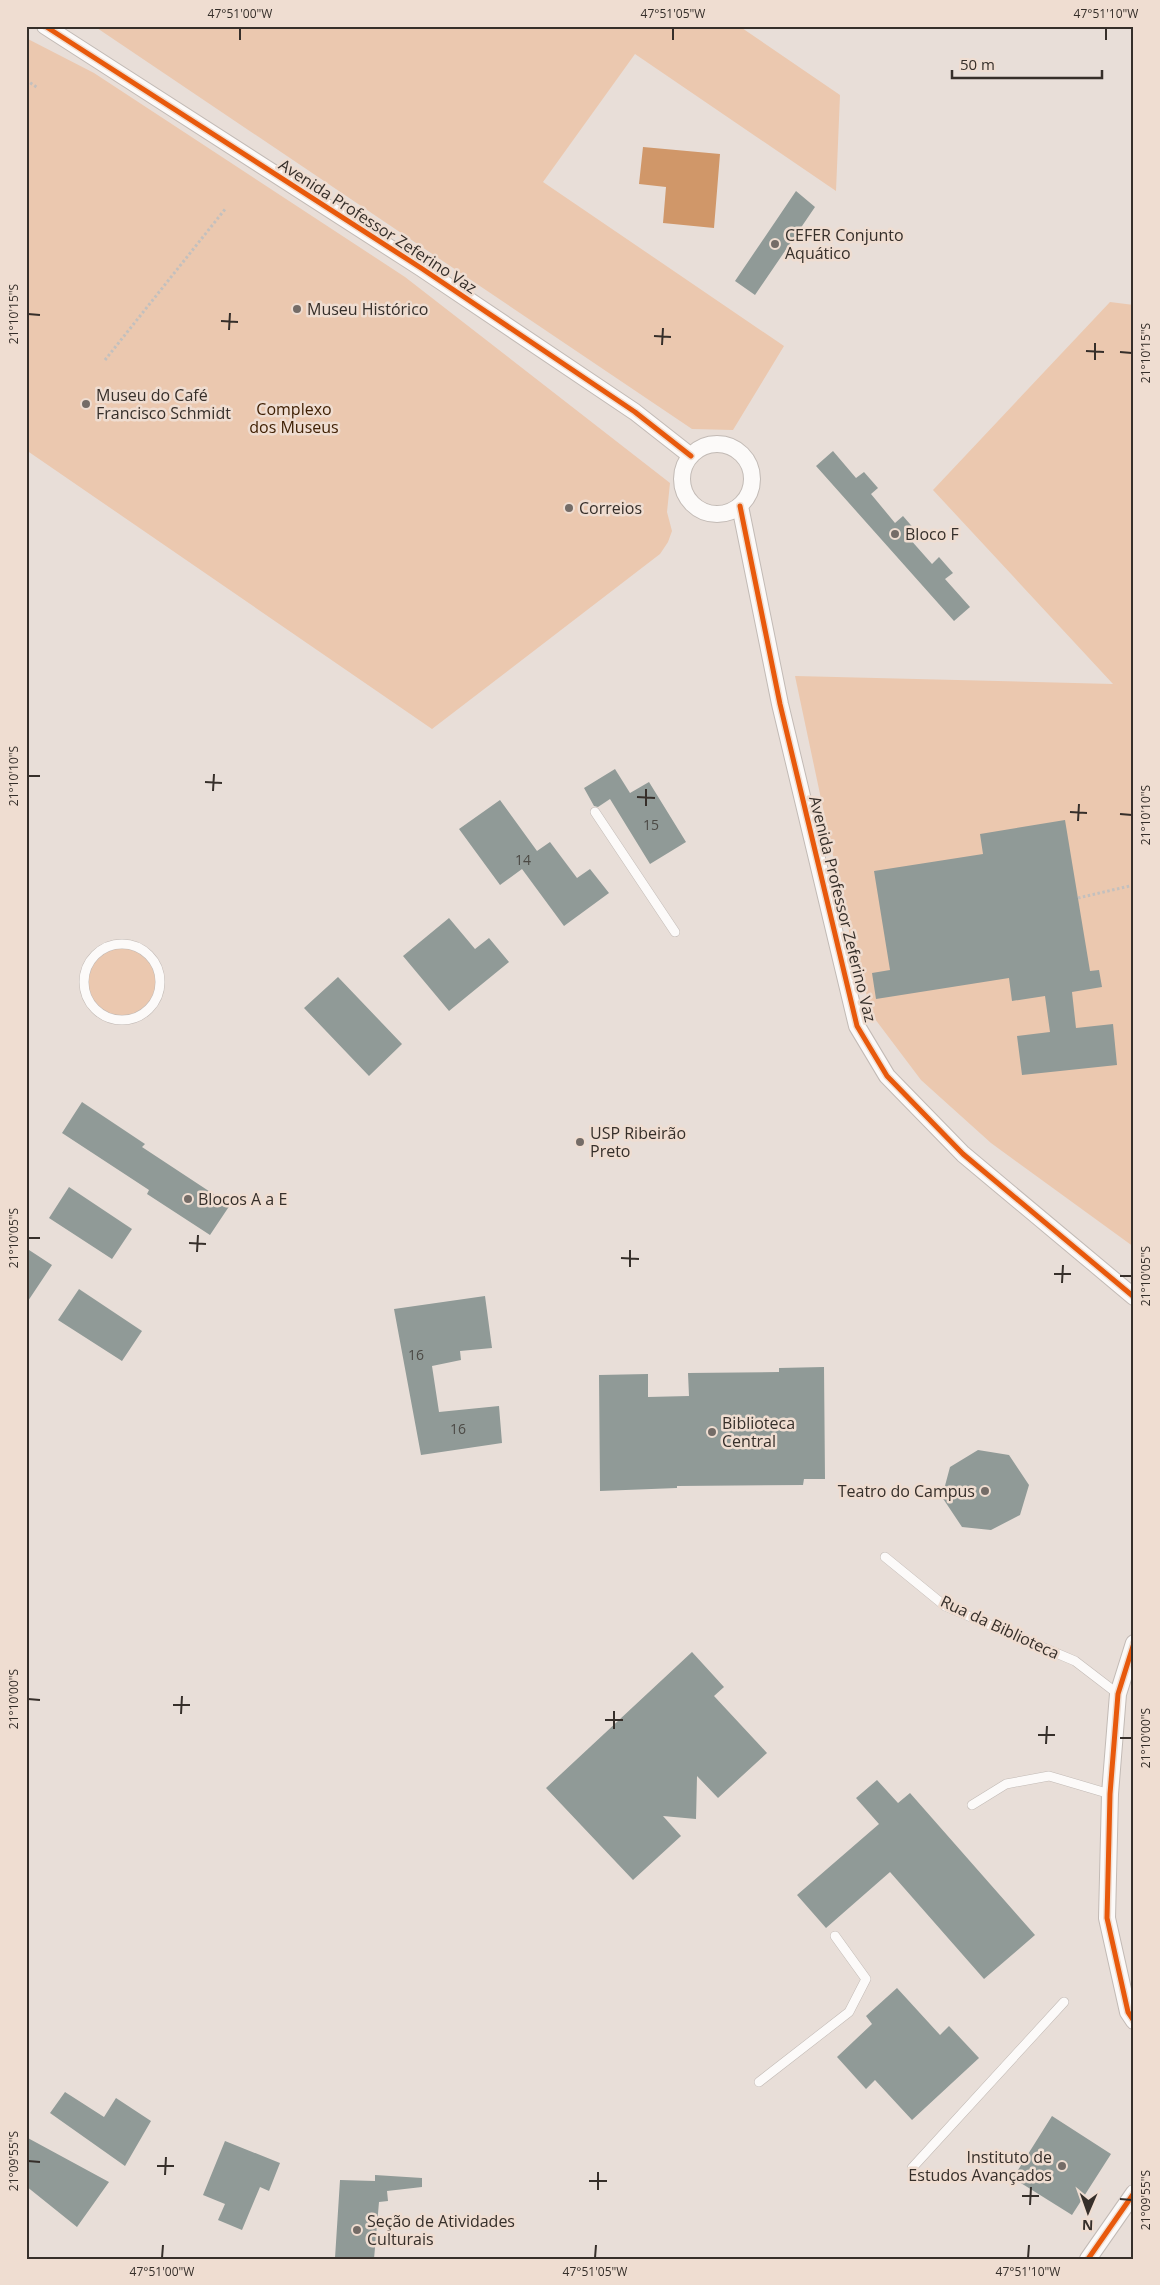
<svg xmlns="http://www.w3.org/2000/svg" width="1160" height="2285" font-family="'Open Sans',sans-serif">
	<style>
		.green { fill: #ebc8af }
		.water { fill: #d09769 }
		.building { fill: #909a97 }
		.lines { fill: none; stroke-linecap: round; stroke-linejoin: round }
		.lane-casing { stroke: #c2bab5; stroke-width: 10 }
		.street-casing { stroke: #c2bab5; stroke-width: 18 }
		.path { stroke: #c3c0be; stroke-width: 3; stroke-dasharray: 2.5 2.5; stroke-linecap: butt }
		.lane { stroke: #fcfaf9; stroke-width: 9 }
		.street { stroke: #fcfaf9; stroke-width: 16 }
		.cycleway-casing { stroke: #efddd1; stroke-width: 8 }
		.cycleway { stroke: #e8590c; stroke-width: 5 }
		.ticks { fill: none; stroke: #362f2a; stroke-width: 2 }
		.poi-dot { fill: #746c67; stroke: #efddd1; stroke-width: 2 }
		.labels { text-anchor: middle; stroke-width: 5; stroke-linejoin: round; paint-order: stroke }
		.number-label { font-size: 14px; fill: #4c4a45 }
		.street-label { font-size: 16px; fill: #362f2a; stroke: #efddd1 }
		.poi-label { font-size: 16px; fill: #362f2a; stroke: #efddd1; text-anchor: start }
		.park-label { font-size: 16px; fill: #402105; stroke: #efddd1 }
		.neatline { fill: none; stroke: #362f2a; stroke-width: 2 }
		.ticks-label { font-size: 12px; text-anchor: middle; fill: #362f2a }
	</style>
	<rect width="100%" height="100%" fill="#e8ded8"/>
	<path class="green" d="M94 26H739L840 95 836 191 635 54 543 182 784 346 733 430 692 429Z
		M26 38 94 73 405 277 670 483 667 512 672 531 668 542 660 554 432 729 26 450Z
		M1110 302 1134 305V1247L991 1143 921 1080 875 1019 856 964 795 676 1113 684 933 490Z
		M88 983a35 35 0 1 1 70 0a35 35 0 1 1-70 0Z"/>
	<path class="water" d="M643 147 720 154 714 228 663 223 666 187 639 184Z"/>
	<path class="building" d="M796 191 815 207 755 295 735 281Z
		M833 451 856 478 864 472 878 488 871 494 895 523 903 516 916 531 909 538 932 564 939 557 953 573 945 579 970 607 954 621 816 466Z
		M615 769 630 793 649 782 686 842 650 864 610 799 598 807 594 806 584 788Z
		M500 800 537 851 550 842 577 878 590 869 609 893 564 926 522 869 500 885 459 829Z
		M1065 820 1090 971 1099 970 1102 987 1072 992 1076 1028 1113 1024 1117 1065 1022 1075 1017 1036 1050 1032 1045 996 1012 1001 1009 978 876 999 872 973 890 970 874 871 983 854 980 834Z
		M449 918 475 949 489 938 509 962 449 1011 403 956Z
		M338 977 402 1044 369 1076 304 1008Z
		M82 1102 145 1144 142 1147 230 1205 210 1235 147 1194 149 1190 62 1133Z
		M69 1187 132 1229 112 1259 49 1218Z
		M26 1248 52 1265 26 1304Z
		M79 1289 142 1331 122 1361 58 1320Z
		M485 1296 492 1348 460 1351 461 1360 432 1366 439 1412 499 1406 502 1443 421 1455 394 1309Z
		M824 1367 825 1479H804L803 1485 677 1486V1488L600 1491 599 1375 648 1374V1397L689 1396 688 1373 779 1372V1368Z
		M978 1450 1009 1455 1029 1485 1020 1515 991 1530 962 1527 942 1497 950 1467Z
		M692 1652 724 1687 714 1696 767 1753 718 1798 697 1776 696 1819 663 1816 681 1836 633 1880 546 1788Z
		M877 1780 898 1803 910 1793 1035 1935 984 1979 890 1872 826 1928 797 1895 879 1824 856 1798Z
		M897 1988 940 2035 949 2026 979 2058 912 2120 875 2080 866 2089 837 2057 872 2024 866 2016Z
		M65 2092 104 2117 116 2098 151 2121 125 2166 50 2113Z
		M1052 2116 1111 2154 1072 2215 1013 2178Z
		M26 2137 109 2182 77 2227 26 2186Z
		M225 2141 280 2163 269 2191 260 2187 242 2230 218 2220 225 2204 203 2195Z
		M375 2175 422 2178V2187L387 2191 388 2201 379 2202 374 2259 335 2258 340 2180 375 2181Z"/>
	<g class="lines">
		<defs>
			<path id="lane" d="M595 812 675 932
				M84 982a38 38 0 1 1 76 0a38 38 0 1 1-76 0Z
				M885 1557 945 1606 1075 1661 1118 1694
				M972 1805 1006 1784 1049 1776 1110 1794
				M759 2082 849 2012 866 1979 835 1936
				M912 2168 1064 2002"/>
			<path id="street" d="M45 26 421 268 635 412 691 456
				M682 479a35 35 0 1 1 70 0a35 35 0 1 1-70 0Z
				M740 506 780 704 857 1026 887 1076 963 1154 1134 1297
				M1134 1643 1118 1694 1110 1794 1107 1918 1128 2012 1134 2021
				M1088 2259 1134 2193"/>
		</defs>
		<use href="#lane" class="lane-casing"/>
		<use href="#street" class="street-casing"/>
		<path class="path" d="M26 80 38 88
			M105 360 226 208
			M1078 898 1134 885"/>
		<use href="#lane" class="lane"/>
		<use href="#street" class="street"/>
		<defs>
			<path id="cycleway" d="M45 26 421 268 635 412 691 456
				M740 506 780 704 857 1026 887 1076 963 1154 1134 1297
				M1134 1643 1118 1694 1110 1794 1107 1918 1128 2012 1134 2021
				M1088 2259 1134 2193"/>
		</defs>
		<use href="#cycleway" class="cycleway-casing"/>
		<use href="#cycleway" class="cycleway"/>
	</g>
	<path class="ticks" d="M240 40V28M673 40V28M1106 40V28M28 314 40 315M221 321 238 322M229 330 230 313M654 336 671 337M662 345 663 328M1086 351 1104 352M1120 352 1132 353M1095 360V343M28 776H40M205 782 222 783M213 791 214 774M637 797 655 798M646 806V789M1070 812 1087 813M1120 814 1132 815M1078 821 1079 804M28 1238H40M189 1243 206 1244M197 1252 198 1235M621 1258 639 1259M630 1267V1250M1054 1274H1071M1120 1276H1132M1062 1283 1063 1265M28 1699 40 1700M173 1705H190M181 1714 182 1696M605 1720H623M614 1729V1711M1038 1735H1055M1120 1738H1132M1046 1744 1047 1726M28 2161 40 2162M157 2166H174M165 2175 166 2157M589 2181H607M598 2190V2172M1022 2196H1039M1120 2199 1132 2200M1030 2205 1031 2187M162 2258 163 2245M595 2258 596 2245M1028 2258 1029 2245"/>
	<g class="poi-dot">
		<circle cx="775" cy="244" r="5"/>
		<circle cx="297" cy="309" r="5"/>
		<circle cx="86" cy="404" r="5"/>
		<circle cx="569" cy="508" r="5"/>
		<circle cx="895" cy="534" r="5"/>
		<circle cx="580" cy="1142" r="5"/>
		<circle cx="188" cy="1199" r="5"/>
		<circle cx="712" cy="1432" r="5"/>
		<circle cx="985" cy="1491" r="5"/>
		<circle cx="1062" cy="2166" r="5"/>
		<circle cx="357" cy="2230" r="5"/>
	</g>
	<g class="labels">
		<g class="number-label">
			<text x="651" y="830">15</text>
			<text x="523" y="865">14</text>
			<text x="416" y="1360">16</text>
			<text x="458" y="1434">16</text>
		</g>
		<g class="street-label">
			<text transform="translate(378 226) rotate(33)" y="6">Avenida Professor Zeferino Vaz</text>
			<text transform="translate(843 909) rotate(76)" y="6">Avenida Professor Zeferino Vaz</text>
			<text transform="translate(1000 1627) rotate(25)" y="6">Rua da Biblioteca</text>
		</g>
		<g class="poi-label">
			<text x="785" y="241">CEFER Conjunto<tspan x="785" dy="18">Aquático</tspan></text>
			<text x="307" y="315">Museu Histórico</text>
			<text x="96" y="401">Museu do Café<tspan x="96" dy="18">Francisco Schmidt</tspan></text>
			<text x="579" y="514">Correios</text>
			<text x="905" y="540">Bloco F</text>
			<text x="590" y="1139">USP Ribeirão<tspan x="590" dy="18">Preto</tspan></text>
			<text x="198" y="1205">Blocos A a E</text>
			<text x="722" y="1429">Biblioteca<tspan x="722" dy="18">Central</tspan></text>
			<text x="975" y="1497" text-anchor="end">Teatro do Campus</text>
			<text x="1052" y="2163" text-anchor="end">Instituto de<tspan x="1052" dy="18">Estudos Avançados</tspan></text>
			<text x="367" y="2227">Seção de Atividades<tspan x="367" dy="18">Culturais</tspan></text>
		</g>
		<g class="park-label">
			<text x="294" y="415">Complexo<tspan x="294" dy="18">dos Museus</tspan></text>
		</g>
	</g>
	<rect width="1160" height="2285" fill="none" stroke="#efddd1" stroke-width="55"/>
	<g transform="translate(1088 2212) rotate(182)" stroke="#efddd1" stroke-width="4" paint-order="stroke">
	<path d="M0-4L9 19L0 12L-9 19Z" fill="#362f2a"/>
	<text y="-8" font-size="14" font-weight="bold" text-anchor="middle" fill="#362f2a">N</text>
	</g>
	<path d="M952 70v8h150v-8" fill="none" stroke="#362f2a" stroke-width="2.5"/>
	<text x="960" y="70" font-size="15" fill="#362f2a" stroke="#efddd1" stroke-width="4" paint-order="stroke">50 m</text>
	<rect x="28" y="28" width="1104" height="2230" class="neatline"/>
	<g class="ticks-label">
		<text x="240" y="18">47°51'00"W</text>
		<text x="673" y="18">47°51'05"W</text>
		<text x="1106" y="18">47°51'10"W</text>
		<text transform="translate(14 314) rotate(-90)" y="4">21°10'15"S</text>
		<text transform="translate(1146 353) rotate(-90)" y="4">21°10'15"S</text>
		<text transform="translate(14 776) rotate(-90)" y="4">21°10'10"S</text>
		<text transform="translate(1146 815) rotate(-90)" y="4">21°10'10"S</text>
		<text transform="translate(14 1238) rotate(-90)" y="4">21°10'05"S</text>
		<text transform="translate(1146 1276) rotate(-90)" y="4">21°10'05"S</text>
		<text transform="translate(14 1699) rotate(-90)" y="4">21°10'00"S</text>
		<text transform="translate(1146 1738) rotate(-90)" y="4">21°10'00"S</text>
		<text transform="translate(14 2161) rotate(-90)" y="4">21°09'55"S</text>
		<text transform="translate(1146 2200) rotate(-90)" y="4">21°09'55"S</text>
		<text x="162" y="2276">47°51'00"W</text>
		<text x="595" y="2276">47°51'05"W</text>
		<text x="1028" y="2276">47°51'10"W</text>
	</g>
</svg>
